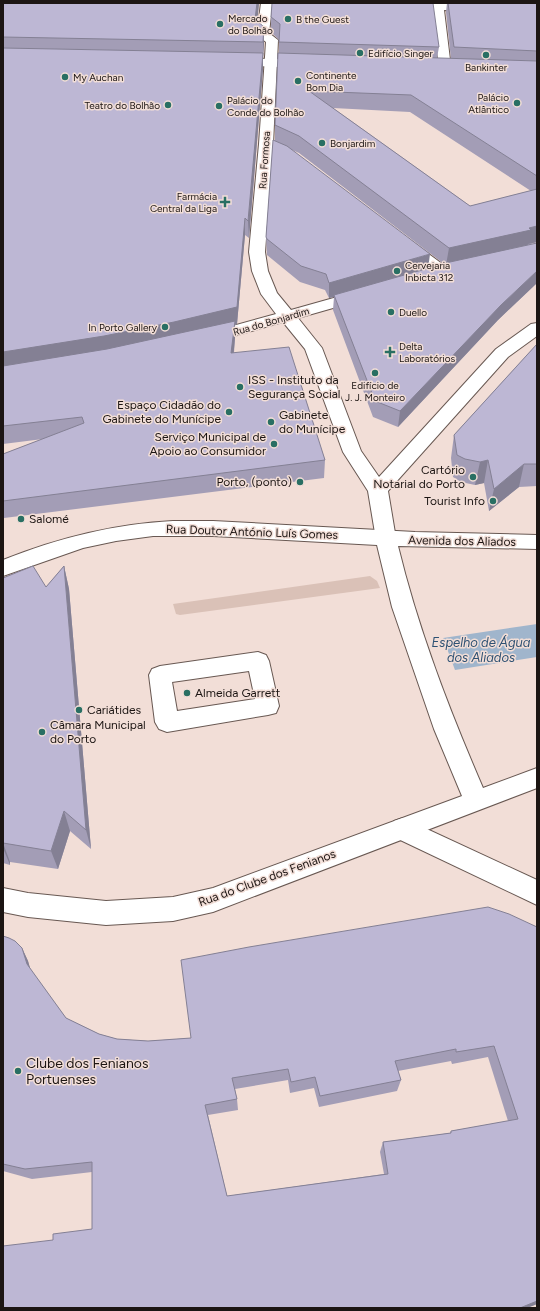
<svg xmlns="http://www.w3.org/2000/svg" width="540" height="1311" font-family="Figtree,sans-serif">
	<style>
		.green { fill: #dac1b7 }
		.water { fill: #a0b5cc }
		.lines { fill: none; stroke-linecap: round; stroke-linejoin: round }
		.minor-casing { stroke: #685852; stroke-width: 2 }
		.major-casing { stroke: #685852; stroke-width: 2 }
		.minor { fill: #fff; fill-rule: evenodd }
		.major { fill: #fff; fill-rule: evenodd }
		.wall { fill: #a39db6; fill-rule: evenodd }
		.shaded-wall { fill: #848094 }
		.building { fill: #bdb7d4; stroke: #848094; fill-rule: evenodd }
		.poi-dot { fill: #296f63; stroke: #f2ded7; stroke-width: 1.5 }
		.labels { text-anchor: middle; stroke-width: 3; stroke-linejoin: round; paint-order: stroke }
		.far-poi-label { font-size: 10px; fill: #1c1513; stroke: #f2ded7; text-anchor: start }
		.far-street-label { font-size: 10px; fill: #1c1513; stroke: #f2ded7 }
		.poi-label { font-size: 12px; fill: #1c1513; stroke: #f2ded7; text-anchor: start }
		.street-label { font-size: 12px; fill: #1c1513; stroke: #f2ded7 }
		.water-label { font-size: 13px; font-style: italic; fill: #2e5173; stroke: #f2ded7 }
		.near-poi-label { font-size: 14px; fill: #1c1513; stroke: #f2ded7; text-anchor: start }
	</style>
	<rect width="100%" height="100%" fill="#f2ded7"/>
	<path class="green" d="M370 576 377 581 380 588 180 615 176 614 173 604Z"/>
	<path class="water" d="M537 624V657L455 670 443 638Z"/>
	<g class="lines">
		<defs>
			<path id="minor" d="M261 3H275L272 6 269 33 278 40 273 144 265 252 268 271 277 293 291 310 362 290 368 292 370 295 368 298 298 318 322 348 361 451 379 477 496 349 531 324 537 323V336L508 357 388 491 396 539 393 544 386 546 379 544 376 539 368 491 343 452 305 349 283 322 206 344 200 343 197 339 200 335 276 314 261 294 252 271 249 252 259 144 266 42 257 35Z
				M388 3H446L537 7V15L444 10 451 68 450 71H440L439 68 432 9 394 8 390 6Z
				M406 239 411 241 449 269 451 272 449 275 443 277 437 275 401 247 398 244 401 241Z
				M258 652 266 655 269 661 279 706 276 713 268 715 167 732 159 729 155 722 149 675 152 669 160 666ZM249 671 255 699 177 711 172 682Z
				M403 818 537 880V905L394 837 391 829 394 821Z"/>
			<path id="major" d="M232 58 308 60 312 61 314 64 312 67 308 68 228 65 226 62 228 59Z
				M173 521H213L415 532 537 535V549L398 546C418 629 449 709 483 788L537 768V788L213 912 173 921 106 925 28 917 3 912V888L28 893 106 901 173 897 213 888 462 796 434 729 392 607 377 545 213 536H153L116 541 83 548 3 576V560C58 538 114 524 173 521Z"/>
		</defs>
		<use href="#minor" class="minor-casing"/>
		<use href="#major" class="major-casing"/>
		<use href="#minor" class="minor"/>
		<use href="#major" class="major"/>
	</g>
	<path class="wall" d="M3 3H259L257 21 264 43 263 58V69L249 238 245 235 237 324 235 325V338L234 353 325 460 324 478 4 518V534H3V454L43 439 3 444Z
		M447 3H537V242L528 245 537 243V283L498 320 398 427 373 417 333 310 334 297 329 298 325 290 300 282 267 255 266 237 275 140V125L279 53V40L271 32V17L439 47 437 58 451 59 446 12ZM333 108 410 112 531 191 470 206ZM290 149 299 153 444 264 428 268Z
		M537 344V486L519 487 489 511 484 483 475 485 461 482 453 477 451 458 454 435Z
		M64 566 69 589 91 849 70 831 58 869 10 862V865L3 863V578L46 587Z
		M537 927V1304L527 1308 53 1240 92 1229V1172L32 1179 3 1171V936L22 948 28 961 30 969 66 1018 99 1034 117 1039 148 1041 191 1038ZM488 1057 508 1121 451 1131 450 1133 383 1142 380 1152 384 1174 227 1196 208 1115 238 1110 237 1099 235 1089 288 1080 290 1093 314 1088 319 1107 397 1091 401 1080 398 1071 451 1061 452 1064Z"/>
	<path class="shaded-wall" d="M257 3H259L256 35 255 19Z
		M264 27V43L263 58V42Z
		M263 53V69L249 238 248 221Z
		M245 218V235L237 324 235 325V338L232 370 3 369V352Z
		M537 226V242L528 244 527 247 446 265 449 248Z
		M430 254 428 269 334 295V297L329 298V283Z
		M537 271V283L498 320 398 427 400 411 501 305Z
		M488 460 484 483 475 485 480 462Z
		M524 464 519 487 489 511 494 489Z
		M3 514 4 518V534H3Z
		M64 566 69 589 91 849 86 830Z
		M64 811 70 831 58 869 51 851Z
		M3 843 10 862V865L3 848Z
		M22 948 28 961 33 978 27 964Z
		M537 1301V1304L527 1308H520Z"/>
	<path class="building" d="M3 3H257L255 19 264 27 263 42 3 37Z
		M272 3H433L439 47 279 42 280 24 271 17Z
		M448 3H537V51L454 47Z
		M3 48 263 53 248 221 245 218 237 307 174 322 104 336 3 352Z
		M278 53 537 61V176L411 95 309 91 470 206 537 189V226L529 228 531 230 449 248 299 136 275 125Z
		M273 140 287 146 430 254 329 283 326 274 301 266 267 239 266 237Z
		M537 243V271L501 305 400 411 375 401 334 295 450 262Z
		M235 321 231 353 289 347 325 460 3 501V454L84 423 82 417 3 426V366L107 349Z
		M537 344V464H524L494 489 488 460 480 462 465 459 457 455 454 435Z
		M33 566 46 587 64 566 86 830 64 811 51 851 3 843V578Z
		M488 907 509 914 537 927V1301L520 1308H3V1246L53 1240V1234L92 1229V1162L25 1169 3 1164V936L9 938 15 941 22 948 27 964 66 1018 99 1034 117 1039 148 1041 191 1038 181 960 249 947ZM494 1046 518 1119 451 1131V1133L383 1142 388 1174 227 1196 205 1105 237 1099 232 1078 288 1069 291 1082 315 1077 320 1096 401 1080 395 1061 456 1049V1052Z"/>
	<g class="poi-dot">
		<circle cx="288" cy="19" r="4"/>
		<circle cx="220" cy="24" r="4"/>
		<circle cx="360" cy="53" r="4"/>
		<circle cx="486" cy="55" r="4"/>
		<circle cx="65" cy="77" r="4"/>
		<circle cx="298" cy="81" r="4"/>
		<circle cx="517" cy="103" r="4"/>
		<circle cx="168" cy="105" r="4"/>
		<circle cx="219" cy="106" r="4"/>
		<circle cx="322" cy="143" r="4"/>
		<path d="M223 196h4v4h4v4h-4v4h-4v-4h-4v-4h4z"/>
		<circle cx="397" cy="271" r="4"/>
		<circle cx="391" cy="312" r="4"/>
		<circle cx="165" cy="327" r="4"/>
		<path d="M388 346h4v4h4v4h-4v4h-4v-4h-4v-4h4z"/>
		<circle cx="375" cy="373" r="4"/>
		<circle cx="240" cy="387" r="4"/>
		<circle cx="229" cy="412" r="4"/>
		<circle cx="271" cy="422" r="4"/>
		<circle cx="274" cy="444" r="4"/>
		<circle cx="473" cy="477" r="4"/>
		<circle cx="300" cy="482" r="4"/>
		<circle cx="493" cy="501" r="4"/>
		<circle cx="21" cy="519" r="4"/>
		<circle cx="187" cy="693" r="4"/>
		<circle cx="79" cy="710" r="4"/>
		<circle cx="42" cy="732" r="4"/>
		<circle cx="18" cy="1071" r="4"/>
	</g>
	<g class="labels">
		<g class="far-poi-label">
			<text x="228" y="22">Mercado<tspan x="228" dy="12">do Bolhão</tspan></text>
			<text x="296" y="23">B the Guest</text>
			<text x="368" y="57">Edifício Singer</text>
			<text x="486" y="71" text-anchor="middle">Bankinter</text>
			<text x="306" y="79">Continente<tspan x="306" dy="12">Bom Dia</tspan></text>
			<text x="73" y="81">My Auchan</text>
			<text x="509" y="101" text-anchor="end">Palácio<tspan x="509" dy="12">Atlântico</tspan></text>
			<text x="227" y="104">Palácio do<tspan x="227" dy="12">Conde do Bolhão</tspan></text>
			<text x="160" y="109" text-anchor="end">Teatro do Bolhão</text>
			<text x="330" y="147">Bonjardim</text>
			<text x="217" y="200" text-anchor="end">Farmácia<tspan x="217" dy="12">Central da Liga</tspan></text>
			<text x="405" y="269">Cervejaria<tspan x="405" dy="12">Inbicta 312</tspan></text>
			<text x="399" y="316">Duello</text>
			<text x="157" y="331" text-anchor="end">In Porto Gallery</text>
			<text x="399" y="350">Delta<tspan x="399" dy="12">Laboratórios</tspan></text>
			<text x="375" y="389" text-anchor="middle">Edifício de<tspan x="375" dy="12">J. J. Monteiro</tspan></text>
		</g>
		<g class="far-street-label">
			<text transform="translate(264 160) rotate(-86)" y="4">Rua Formosa</text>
			<text transform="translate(271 321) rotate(-16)" y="4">Rua do Bonjardim</text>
		</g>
		<g class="poi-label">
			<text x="248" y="384">ISS - Instituto da<tspan x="248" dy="14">Segurança Social</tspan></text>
			<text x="221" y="409" text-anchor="end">Espaço Cidadão do<tspan x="221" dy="14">Gabinete do Munícipe</tspan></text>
			<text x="279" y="419">Gabinete<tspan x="279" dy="14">do Munícipe</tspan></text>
			<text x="266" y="441" text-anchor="end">Serviço Municipal de<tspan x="266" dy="14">Apoio ao Consumidor</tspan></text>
			<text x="465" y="474" text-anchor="end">Cartório<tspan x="465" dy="14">Notarial do Porto</tspan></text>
			<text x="292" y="486" text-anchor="end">Porto, (ponto)</text>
			<text x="485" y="505" text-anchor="end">Tourist Info</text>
			<text x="29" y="523">Salomé</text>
			<text x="195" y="697">Almeida Garrett</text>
			<text x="87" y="714">Cariátides</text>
			<text x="50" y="729">Câmara Municipal<tspan x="50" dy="14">do Porto</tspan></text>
		</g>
		<g class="street-label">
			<text transform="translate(252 532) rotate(2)" y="4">Rua Doutor António Luís Gomes</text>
			<text transform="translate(462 541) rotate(1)" y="4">Avenida dos Aliados</text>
			<text transform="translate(267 878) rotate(-20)" y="4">Rua do Clube dos Fenianos</text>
		</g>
		<g class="water-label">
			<text x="481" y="647">Espelho de Água<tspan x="481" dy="15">dos Aliados</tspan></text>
		</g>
		<g class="near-poi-label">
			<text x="26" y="1068">Clube dos Fenianos<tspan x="26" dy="16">Portuenses</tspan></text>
		</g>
	</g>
	<rect width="540" height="1311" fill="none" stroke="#1c1513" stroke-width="8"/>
</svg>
